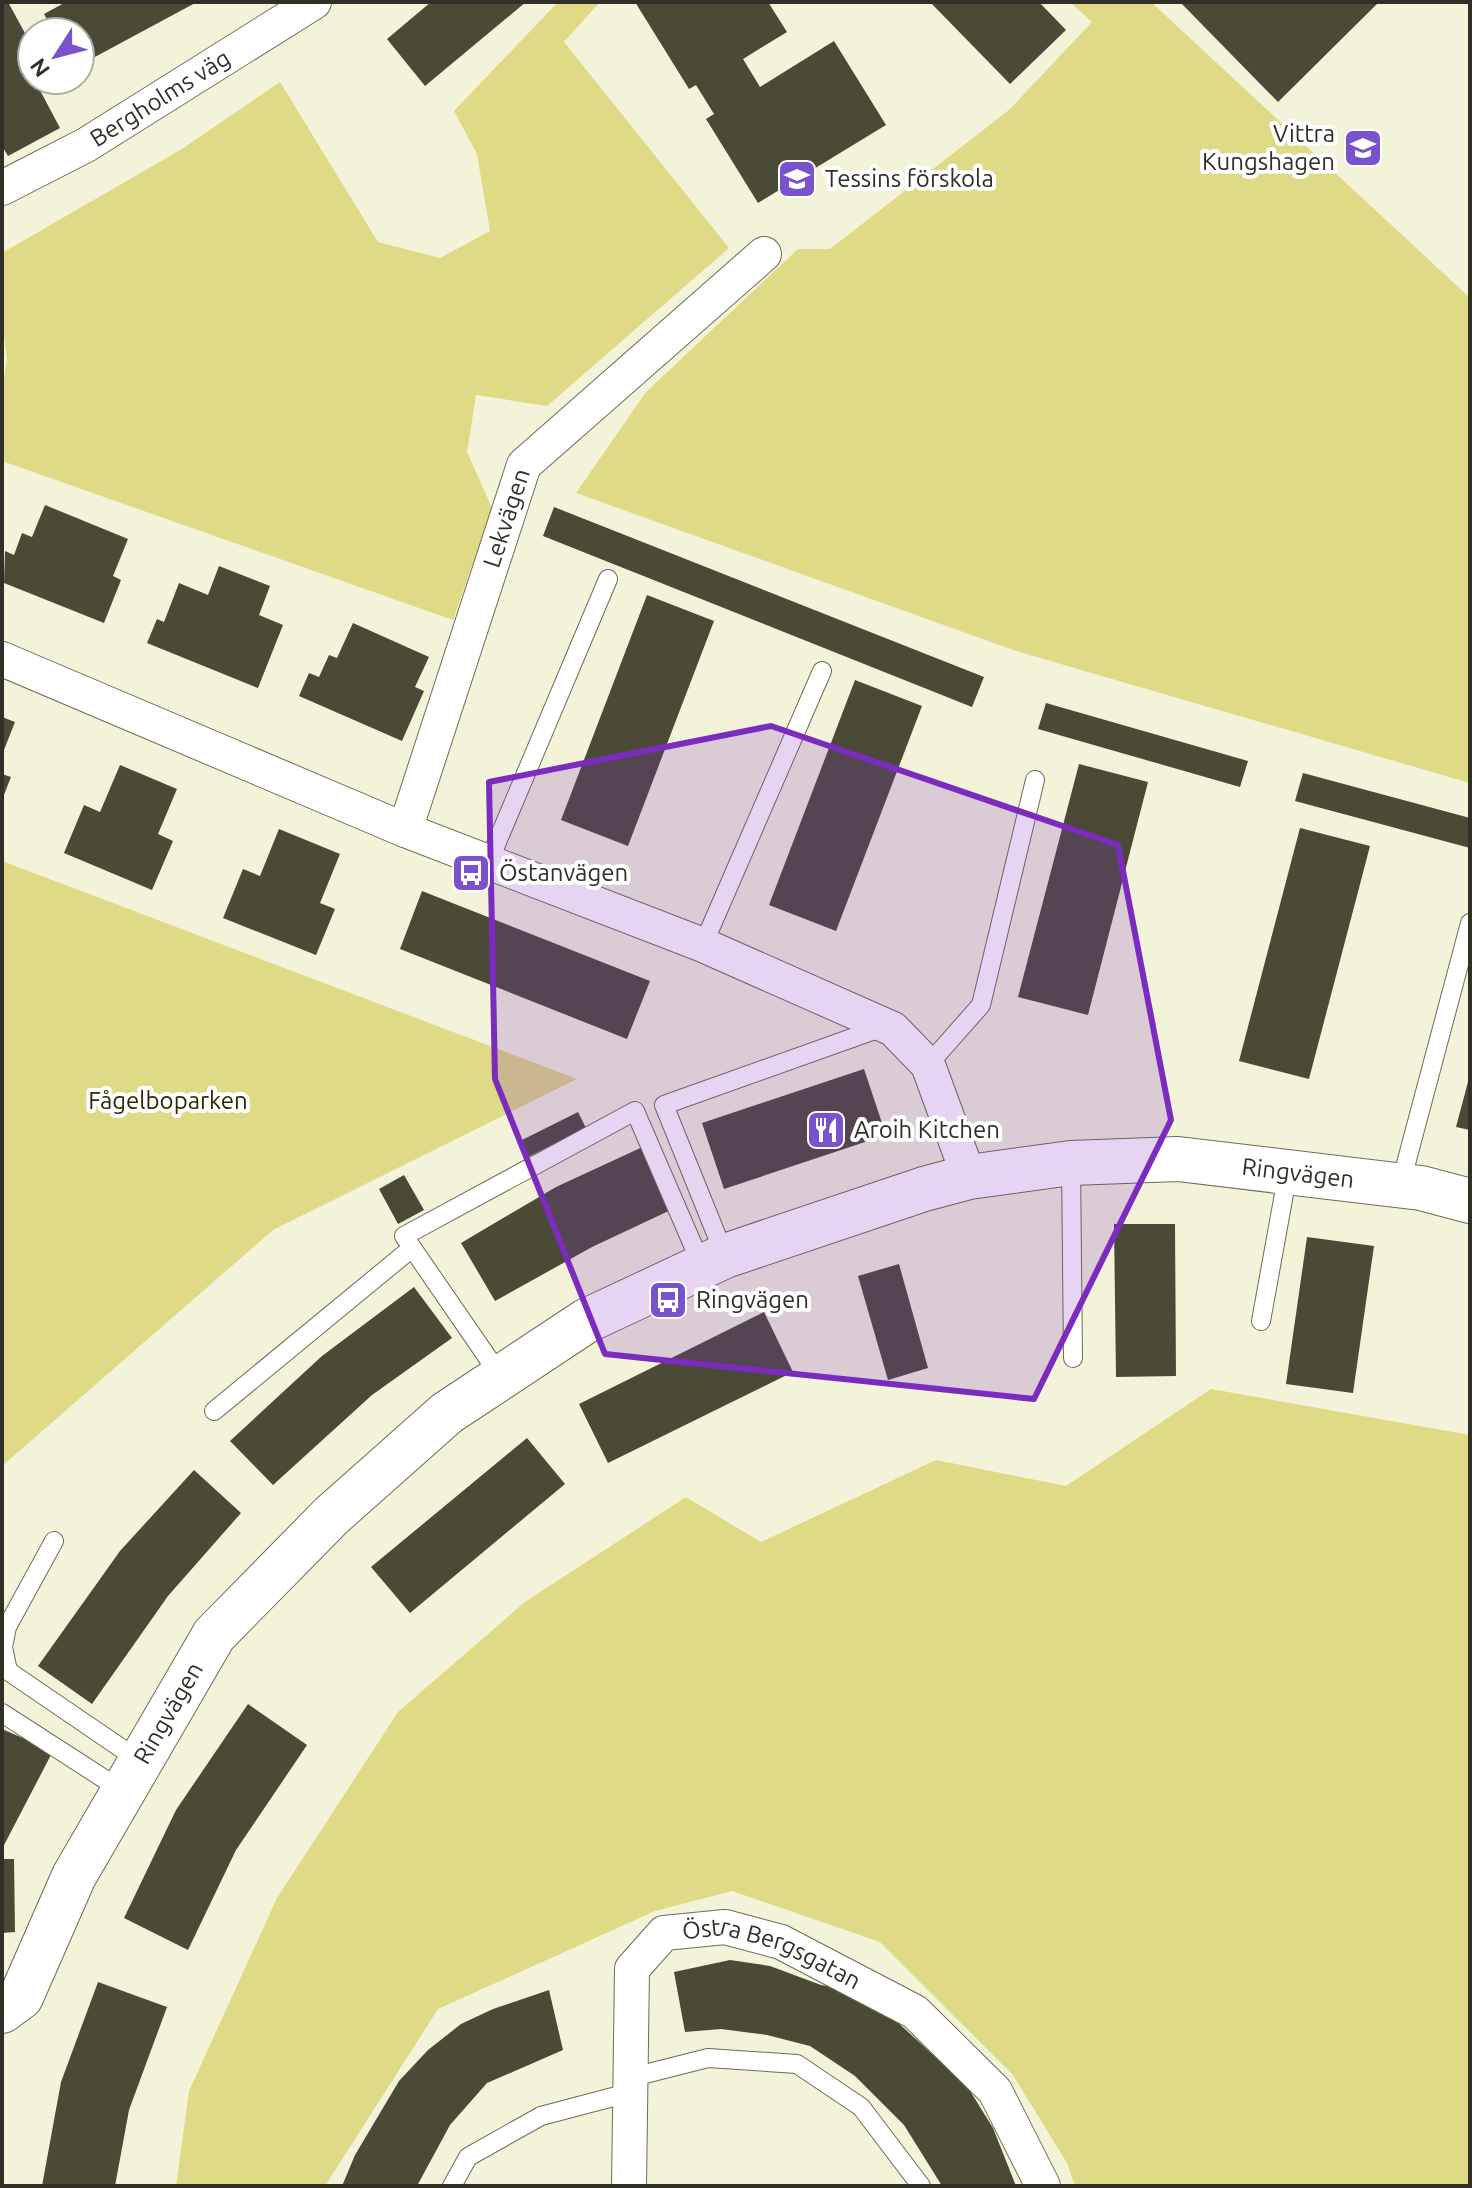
<svg xmlns="http://www.w3.org/2000/svg" width="1472" height="2188" font-family="Ubuntu,sans-serif">
	<style>
		.green { fill: #deda85 }
		.building { fill: #4b4a36 }
		.lines { fill: none; stroke-linecap: round; stroke-linejoin: round }
		.lane-casing { stroke: #6d6d57; stroke-width: 20 }
		.street-casing { stroke: #6d6d57; stroke-width: 36 }
		.secondary-casing { stroke: #6d6d57; stroke-width: 46 }
		.lane { stroke: #fff; stroke-width: 18 }
		.street { stroke: #fff; stroke-width: 34 }
		.secondary { stroke: #fff; stroke-width: 44 }
		.marked { fill: #7b2cbf; fill-opacity: 0.2; stroke: #7b2cbf; stroke-width: 6; stroke-linejoin: round }
		.labels { text-anchor: middle; stroke-width: 8; stroke-linejoin: round; paint-order: stroke }
		.street-label { font-size: 24px; fill: #303027; stroke: #fff }
		.poi-label { font-size: 24px; fill: #303027; stroke: #fff; text-anchor: start }
		.park-label { font-size: 24px; fill: #2d2a00; stroke: #fff }
	</style>
	<rect width="100%" height="100%" fill="#f3f3da"/>
	<path class="green" d="M558 2H600L564 42 729 248 547 406 476 395 467 452 492 508 453 620 2 461V391L7 359 2 321V253L182 149 280 82 378 242 440 258 490 231 477 154 454 111Z
		M1070 2H1151L1470 298V783L1016 651 576 493 646 392 798 249H830L1009 110 1092 22Z
		M2 861 577 1079 273 1230 2 1466Z
		M1211 1389 1470 1435V2186H1075L1067 2163 1013 2075 880 1942 732 1891 655 1911 438 2009 325 2186H176L189 2091 277 1898 398 1712 525 1602 686 1497 761 1542 936 1460 1066 1486Z"/>
	<path class="building" d="M2 2H8L32 46V58L25 62 60 128 8 156 2 146Z
		M66 2H197L80 65V32H54L44 14Z
		M431 2H526L425 86 387 39Z
		M635 2H768L787 32 743 59 760 87 834 41 886 125 758 203 706 119 714 114 696 85 689 89Z
		M930 2H1039L1066 30 1010 84Z
		M1180 2H1379L1278 102Z
		M45 505 128 539 113 576 121 580 104 623 4 583 5 551 14 555 22 533 32 537Z
		M554 507 984 677 972 707 543 536Z
		M219 566 270 586 259 615 283 625 258 688 147 643 157 619 164 622 179 583 208 595Z
		M647 595 714 621 628 846 561 820Z
		M353 623 429 657 415 687 424 691 402 741 299 696 309 673 319 677 329 655 337 658Z
		M855 680 922 706 836 931 769 905Z
		M1046 703 1248 761 1240 787 1038 729Z
		M2 717 15 722 2 755Z
		M1079 764 1148 782 1088 1015 1018 997Z
		M120 765 177 789 158 834 173 841 152 890 64 853 84 805 100 812Z
		M1303 773 1470 818V848L1295 801Z
		M2 774 11 777 2 800Z
		M1300 828 1370 846 1309 1079 1239 1061Z
		M279 829 340 854 320 903 335 909 316 955 223 918 243 869 260 876Z
		M422 891 650 981 627 1039 400 949Z
		M864 1069 886 1135 724 1189 702 1123Z
		M1469 1078H1470V1130L1456 1127Z
		M578 1112 586 1128 526 1158 518 1142Z
		M649 1144 675 1208 592 1247 495 1301 461 1243 556 1187Z
		M404 1175 424 1210 398 1224 379 1189Z
		M1114 1224H1175L1176 1376 1116 1377Z
		M1307 1237 1374 1246 1353 1393 1286 1384Z
		M899 1264 928 1368 888 1380 858 1276Z
		M414 1287 452 1338 372 1395 273 1485 230 1441 322 1356Z
		M764 1312 793 1372 608 1463 579 1404Z
		M527 1438 565 1484 410 1613 371 1567Z
		M194 1470 241 1513 168 1596 92 1704 38 1666 120 1551Z
		M248 1704 307 1745 236 1850 188 1950 124 1918 176 1810Z
		M2 1729 53 1751 2 1849Z
		M2 1859H14L15 1932 2 1933Z
		M730 1960 770 1966 821 1985 846 1989 894 2019 967 2086 993 2128 1016 2186H942L904 2125 855 2076 810 2046 767 2035 721 2029 685 2032 674 1972Z
		M98 1982 167 2007 129 2110 115 2186H42L61 2082Z
		M549 1990 563 2050 487 2083 450 2125 417 2186H342L355 2155 399 2081 428 2050 461 2024 493 2009Z"/>
	<g class="lines">
		<defs>
			<path id="lane" d="M489 861 608 579
				M703 945 822 671
				M928 1065 981 1005 1035 780
				M1071 1163 1073 1358
				M1400 1186 1470 923
				M725 1256 664 1105 883 1027
				M1261 1321 1288 1172
				M501 1377 404 1236 635 1111 702 1266
				M214 1411 412 1248
				M54 1541 7 1627 3 1647 8 1671 140 1761
				M2 1713 123 1791
				M633 2077 708 2058 797 2064 861 2107 921 2186
				M452 2186 468 2157 541 2116 632 2092"/>
			<g id="street">
				<path id="s1" d="M2 188 86 145 314 2"/>
				<path d="M2 659 405 830 703 945 893 1029 928 1065 969 1177"/>
				<path id="s2" d="M405 830 524 465 764 254"/>
				<path id="s3" d="M629 2186 632 1969 664 1933 725 1927 781 1942 915 2012 995 2091 1043 2186"/>
			</g>
			<g id="secondary">
				<path id="s4" d="M2 2011 21 1997 74 1876 214 1635 331 1516 447 1413 586 1321 725 1256 924 1189 969 1177 1071 1163 1178 1159 1421 1188 1470 1201"/>
			</g>
		</defs>
		<use href="#lane" class="lane-casing"/>
		<use href="#street" class="street-casing"/>
		<use href="#secondary" class="secondary-casing"/>
		<use href="#lane" class="lane"/>
		<use href="#street" class="street"/>
		<use href="#secondary" class="secondary"/>
	</g>
	<path class="marked" d="M771 726 1118 845 1171 1120 1034 1399 605 1354 495 1079 489 782Z"/>
	<defs>
		<symbol id="school-square" viewBox="-11 -11 22 22"><rect x="-9" y="-9" width="18" height="18" rx="4" fill="#7a52cb" stroke="#fff"/><path d="M0-5L7-2L0 1L-7-2ZM-4 1L0 2.5L4 1V4Q0 6-4 4Z" fill="#fff"/></symbol>
		<symbol id="bus-square" viewBox="-11 -11 22 22"><rect x="-9" y="-9" width="18" height="18" rx="4" fill="#7a52cb" stroke="#fff"/><path d="M-5-6H5V4H4V6H2V4H-2V6H-4V4H-5ZM-3.5-4V0h7V-4ZM-3.5 1.2v1.5H-2V1.2ZM2 1.2v1.5H3.5V1.2Z" fill="#fff"/></symbol>
		<symbol id="restaurant-square" viewBox="-11 -11 22 22"><rect x="-9" y="-9" width="18" height="18" rx="4" fill="#7a52cb" stroke="#fff"/><path d="M-5-6h1v4h1v-4h1v4h1v-4h1v5L-1.5 .5V6h-2V.5L-5-1ZM5-6V6H3V1.5H1.5Q1.5-4 5-6Z" fill="#fff"/></symbol>
	</defs>
	<g fill-rule="evenodd">
		<use href="#school-square" x="1341" y="126" width="44" height="44"/>
		<use href="#school-square" x="775" y="157" width="44" height="44"/>
		<use href="#bus-square" x="449" y="851" width="44" height="44"/>
		<use href="#restaurant-square" x="804" y="1108" width="44" height="44"/>
		<use href="#bus-square" x="646" y="1278" width="44" height="44"/>
	</g>
	<g class="labels">
		<g class="street-label">
			<text dy="8" stroke="none"><textPath href="#s1" startOffset="182">Bergholms väg</textPath></text>
			<text dy="8" stroke="none"><textPath href="#s2" startOffset="328">Lekvägen</textPath></text>
			<text dy="8" stroke="none"><textPath href="#s4" startOffset="1664">Ringvägen</textPath></text>
			<text dy="8" stroke="none"><textPath href="#s4" startOffset="344">Ringvägen</textPath></text>
			<text dy="8" stroke="none"><textPath href="#s3" startOffset="378">Östra Bergsgatan</textPath></text>
		</g>
		<g class="poi-label">
			<text x="1335" y="142" text-anchor="end">Vittra<tspan x="1335" dy="28">Kungshagen</tspan></text>
			<text x="825" y="187">Tessins förskola</text>
			<text x="499" y="881">Östanvägen</text>
			<text x="854" y="1138">Aroih Kitchen</text>
			<text x="696" y="1308">Ringvägen</text>
		</g>
		<g class="park-label">
			<text x="168" y="1109">Fågelboparken</text>
		</g>
	</g>
	<rect width="1472" height="2188" fill="none" stroke="#303027" stroke-width="8"/>
	<g transform="translate(56 56) rotate(234)"><circle r="38" fill="#ffffff" stroke="#acaca9" stroke-width="2"/>
	<path d="M0-6L14 30L0 20L-14 30Z" fill="#7a52cb"/>
	<text y="-12" font-size="22" font-weight="bold" text-anchor="middle" fill="#303027">N</text>
	</g>
</svg>
